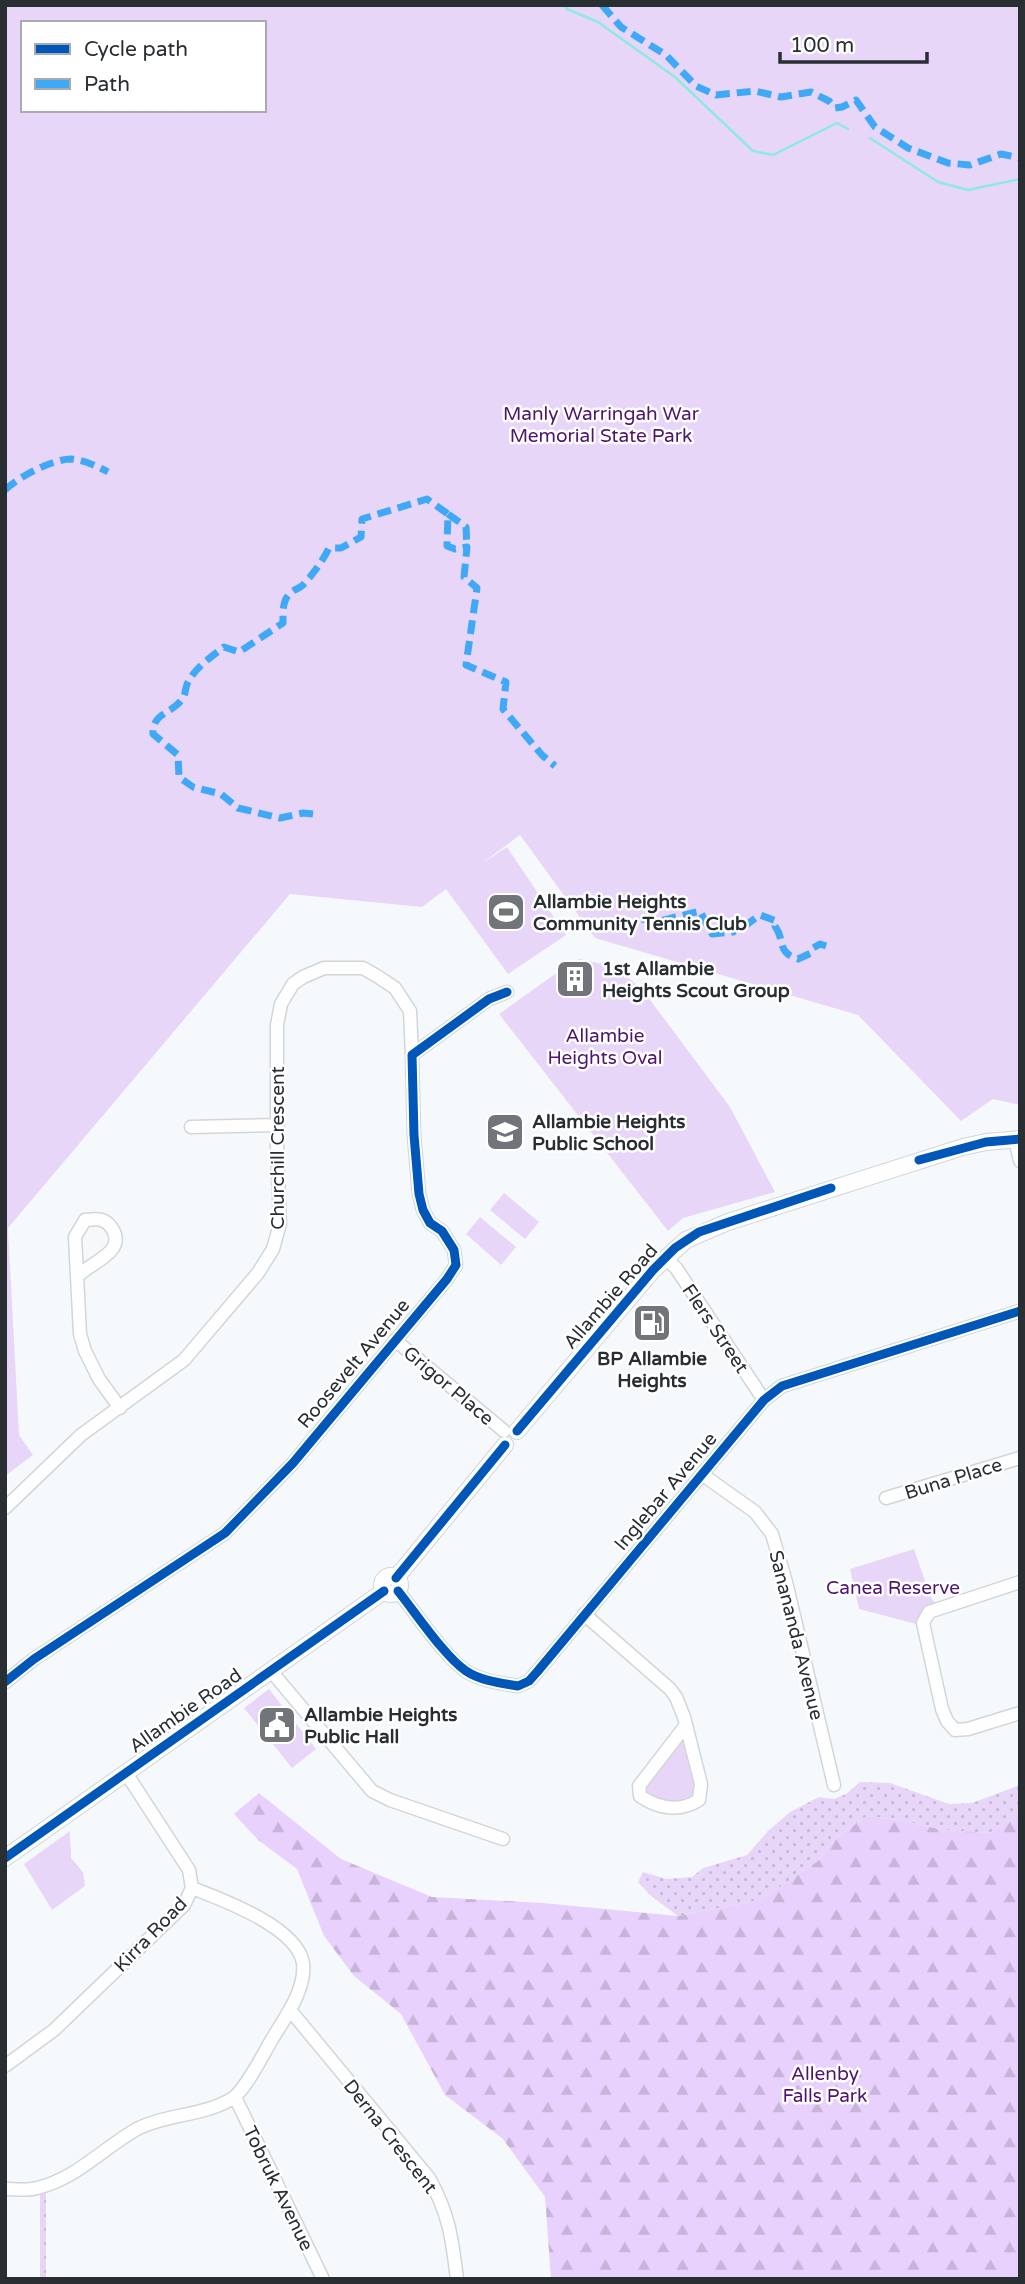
<svg xmlns="http://www.w3.org/2000/svg" width="1025" height="2284" font-family="'Varela Round',sans-serif">
	<style>
		.grass { fill: url(#grass-dots) }
		.forest { fill: url(#forest-firs) }
		.park { fill: #e8d6f9; fill-rule: evenodd }
		.lines { fill: none; stroke-linecap: round; stroke-linejoin: round }
		.stream { stroke: #8ee9e0; stroke-width: 2.5 }
		.street-casing { stroke: #d1d6d9; stroke-width: 15 }
		.secondary-casing { stroke: #d1d6d9; stroke-width: 18 }
		.street { stroke: #fefefe; stroke-width: 12 }
		.secondary { stroke: #fefefe; stroke-width: 16 }
		.quiet { stroke: #3fa9f5; stroke-width: 7; stroke-dasharray: 14 7; stroke-linecap: butt }
		.cycleway-casing { stroke: #fff; stroke-width: 13 }
		.cycleway { stroke: #0057b8; stroke-width: 9 }
		.labels { text-anchor: middle; stroke-width: 5; stroke-linejoin: round; paint-order: stroke }
		.park-label { font-size: 19px; fill: #4f156e; stroke: #fff }
		.poi-label { font-size: 19px; font-weight: bold; fill: #292e33; stroke: #fff; text-anchor: start }
		.street-label { font-size: 19px; fill: #292e33; stroke: #fff }
	</style>
	<defs>
		<pattern id="grass-dots" width="8" height="8" patternUnits="userSpaceOnUse" patternTransform="scale(1.75)"><rect width="8" height="8" fill="#e8d6f9"/><path d="M2 2h.1M6 6h.1" fill="none" stroke="#c7b8d6" stroke-width="1.8" stroke-linecap="round"/></pattern>
		<pattern id="forest-firs" width="22" height="20" patternUnits="userSpaceOnUse" patternTransform="scale(1.75)"><rect width="22" height="20" fill="#e9d1fd"/><path d="M5 1l3.5 6h-7zM16 11l3.5 6h-7z" fill="#c8b4d9"/></pattern>
	</defs>
	<rect width="100%" height="100%" fill="#f6f9fb"/>
	<path class="grass" d="M860 1782 890 1783 949 1804 972 1803 1020 1785V1814L990 1833 943 1830 898 1820 867 1816 836 1838 818 1861 761 1900 678 1916 651 1896 638 1882 643 1872 666 1879 692 1877 703 1868 747 1855 768 1831 790 1812 819 1797 834 1799 846 1794Z
		M46 2185V2279H40V2187Z"/>
	<path class="forest" d="M259 1793 341 1859 432 1897 543 1903 678 1916 761 1900 818 1861 836 1838 867 1816 898 1820 943 1830 990 1833 1020 1814V2279H551L545 2197 503 2139 445 2095 401 2014 354 1976 324 1936 297 1869 258 1840 234 1814Z"/>
	<path class="park" d="M5 5H1020V1105L993 1099 961 1121 858 1015 595 938 520 835 481 864 507 847 566 935 508 974 446 889 422 907 290 894 8 1228 19 1435 33 1455 5 1476ZM23 23H264V110H23Z
		M580 959 615 967 642 989 730 1107 775 1192 683 1218 668 1231 499 1014 572 962Z
		M504 1193 539 1222 525 1239 490 1210Z
		M480 1217 516 1247 501 1265 466 1234Z
		M914 1549 931 1598 936 1604 920 1625 859 1609 850 1569Z
		M269 1689 316 1749 292 1768 244 1708Z
		M682 1739 685 1740 697 1790 691 1800 674 1804 644 1794V1786Z
		M70 1831C69 1841 72 1848 71 1858L83 1872 85 1886 52 1910 24 1864Z"/>
	<g class="lines">
		<path class="stream" d="M564 5 567 9 598 22 675 77 753 151 773 155 837 123 848 129
			M870 138 938 182 968 190 1020 179"/>
		<defs>
			<path id="street" d="M191 1127 278 1125
				M1015 1139 1020 1161
				M665 1258 676 1268 764 1400
				M77 1277C90 1262 129 1252 111 1227 104 1217 95 1219 85 1220L75 1237 80 1334 85 1351 99 1379 120 1408
				M395 1340 504 1431
				M703 1475 755 1512 772 1534 786 1582 834 1785
				M886 1498 1020 1458
				M5 1508 81 1435 184 1360 258 1273 273 1249 280 1224 277 1145V1025L281 1004 293 984 303 977 324 968H363L377 976 395 988 410 1011 412 1055
				M1020 1582 929 1612 923 1623 942 1709 947 1721 955 1730 968 1729 1020 1713
				M398 1591C415 1612 445 1657 466 1671 481 1681 501 1683 518 1686L529 1681 537 1672 764 1400 782 1386 1020 1311
				M584 1614 670 1689 676 1697 684 1717 701 1784 699 1800C680 1812 659 1809 640 1796L639 1786 686 1725
				M271 1671 372 1791 390 1800 503 1839
				M5 1682 34 1659 225 1533 293 1463 447 1279 456 1265 454 1250 442 1231 430 1223 423 1210 419 1194 414 1135 412 1055 489 999 507 992
				M290 2010 429 2178C449 2214 452 2238 457 2279
				M5 2066 54 2030 184 1905 192 1888 189 1870 126 1773
				M235 2097 323 2279
				M5 2189C15 2189 27 2191 37 2188 76 2179 103 2148 137 2129 166 2114 205 2116 233 2098 247 2088 264 2052 274 2036 286 2016 306 1989 303 1963 297 1927 223 1900 192 1888"/>
			<path id="secondary" d="M517 1431 653 1270 686 1240 728 1222 963 1147 986 1142 1020 1139
				M382 1585a9 9 0 1 1 18 0a9 9 0 1 1-18 0Z
				M396 1578 505 1445
				M5 1858 384 1591"/>
		</defs>
		<use href="#street" class="street-casing"/>
		<use href="#secondary" class="secondary-casing"/>
		<use href="#street" class="street"/>
		<use href="#secondary" class="secondary"/>
		<path class="quiet" d="M602 5 621 27 666 55 696 86 716 95 755 91 781 97 811 92 829 101 835 108 842 107 856 100 875 127 908 148 948 163 970 165 1001 154 1020 158
			M5 490C18 477 53 459 71 459 84 460 97 466 108 472
			M448 514 466 527 467 547
			M313 814 303 813 280 818 238 808 221 794 193 787 179 777 178 755 153 734C152 712 173 714 183 698 186 693 185 687 188 682 196 667 211 657 224 647L239 652 283 623C283 611 282 598 293 591 296 589 300 588 303 585 313 574 322 562 329 548H341L361 537 362 519 427 499 448 514 447 546 455 549 467 547 464 577 477 588 466 665 506 682 503 709 542 755 555 766
			M642 919 656 922 700 911 712 934 733 932V925H738L742 928 760 915 776 921 775 926C786 942 776 952 798 959L811 953 813 948 820 944 829 947"/>
		<defs>
			<path id="cycleway" d="M919 1160 986 1142 1020 1139
				M517 1431 653 1270 675 1248 699 1232 831 1188
				M396 1578 505 1445
				M398 1591C415 1612 445 1657 466 1671 481 1681 501 1683 518 1686L529 1681 537 1672 764 1400 782 1386 1020 1311
				M5 1682 34 1659 225 1533 293 1463 447 1279 456 1265 454 1250 442 1231 430 1223 423 1210 419 1194 414 1135 412 1055 489 999 507 992
				M5 1858 384 1591"/>
		</defs>
		<use href="#cycleway" class="cycleway-casing"/>
		<use href="#cycleway" class="cycleway"/>
	</g>
	<defs>
		<symbol id="stadium-square" viewBox="-11 -11 22 22"><rect x="-9" y="-9" width="18" height="18" rx="4" fill="#717579" stroke="#fff"/><path d="M0-5a6.5 5 0 1 0 0 10a6.5 5 0 1 0 0-10ZM-3.5-1.8h7v3.6h-7Z" fill="#fff"/></symbol>
		<symbol id="building-square" viewBox="-11 -11 22 22"><rect x="-9" y="-9" width="18" height="18" rx="4" fill="#717579" stroke="#fff"/><path d="M-4-6H4V6H1V3H-1V6H-4ZM-2.5-4.3h1.7v1.8h-1.7ZM.8-4.3h1.7v1.8H.8ZM-2.5-1h1.7V.8h-1.7ZM.8-1h1.7V.8H.8Z" fill="#fff"/></symbol>
		<symbol id="school-square" viewBox="-11 -11 22 22"><rect x="-9" y="-9" width="18" height="18" rx="4" fill="#717579" stroke="#fff"/><path d="M0-5L7-2L0 1L-7-2ZM-4 1L0 2.5L4 1V4Q0 6-4 4Z" fill="#fff"/></symbol>
		<symbol id="fuel-square" viewBox="-11 -11 22 22"><rect x="-9" y="-9" width="18" height="18" rx="4" fill="#717579" stroke="#fff"/><path d="M-5.5-6h7V0h2V4h1.3V-2.5L3-4.5l.8-.8L6-3V5H2.5V1h-1V6h-7ZM-4.2-4.7v3.2H.2V-4.7Z" fill="#fff"/></symbol>
		<symbol id="civic-square" viewBox="-11 -11 22 22"><rect x="-9" y="-9" width="18" height="18" rx="4" fill="#717579" stroke="#fff"/><path d="M-.6-6.5H3V-4.5H.6V-3L4-1V1h2V6H-6V1h2V-1L-.6-3ZM-1.2 2.5V6h2.4V2.5Z" fill="#fff"/></symbol>
	</defs>
	<g fill-rule="evenodd">
		<use href="#stadium-square" x="484" y="890" width="44" height="44"/>
		<use href="#building-square" x="553" y="957" width="44" height="44"/>
		<use href="#school-square" x="483" y="1110" width="44" height="44"/>
		<use href="#fuel-square" x="630" y="1301" width="44" height="44"/>
		<use href="#civic-square" x="255" y="1703" width="44" height="44"/>
	</g>
	<g class="labels">
		<g class="park-label">
			<text x="601" y="420">Manly Warringah War<tspan x="601" dy="22">Memorial State Park</tspan></text>
			<text x="605" y="1042">Allambie<tspan x="605" dy="22">Heights Oval</tspan></text>
			<text x="893" y="1594">Canea Reserve</text>
			<text x="825" y="2080">Allenby<tspan x="825" dy="22">Falls Park</tspan></text>
		</g>
		<g class="poi-label">
			<text x="533" y="908">Allambie Heights<tspan x="533" dy="22">Community Tennis Club</tspan></text>
			<text x="602" y="975">1st Allambie<tspan x="602" dy="22">Heights Scout Group</tspan></text>
			<text x="532" y="1128">Allambie Heights<tspan x="532" dy="22">Public School</tspan></text>
			<text x="652" y="1365" text-anchor="middle">BP Allambie<tspan x="652" dy="22">Heights</tspan></text>
			<text x="304" y="1721">Allambie Heights<tspan x="304" dy="22">Public Hall</tspan></text>
		</g>
		<g class="street-label">
			<text transform="translate(277 1148) rotate(-90)" y="7">Churchill Crescent</text>
			<text transform="translate(610 1296) rotate(-49)" y="7">Allambie Road</text>
			<text transform="translate(716 1328) rotate(56)" y="7">Flers Street</text>
			<text transform="translate(353 1363) rotate(-50)" y="7">Roosevelt Avenue</text>
			<text transform="translate(449 1385) rotate(40)" y="7">Grigor Place</text>
			<text transform="translate(953 1478) rotate(-17)" y="7">Buna Place</text>
			<text transform="translate(665 1491) rotate(-50)" y="7">Inglebar Avenue</text>
			<text transform="translate(797 1635) rotate(76)" y="7">Sanananda Avenue</text>
			<text transform="translate(185 1710) rotate(-35)" y="7">Allambie Road</text>
			<text transform="translate(150 1934) rotate(-46)" y="7">Kirra Road</text>
			<text transform="translate(391 2136) rotate(52)" y="7">Derna Crescent</text>
			<text transform="translate(279 2188) rotate(64)" y="7">Tobruk Avenue</text>
		</g>
	</g>
	<rect width="1025" height="2284" fill="none" stroke="#292e33" stroke-width="14"/>
	<rect x="21" y="21" width="245" height="91" fill="#ffffff" stroke="#a9abad" stroke-width="2"/>
	<rect x="35" y="44" width="35" height="10" fill="#0057b8" stroke="#a9abad" stroke-width="2"/>
	<text x="84" y="56" font-size="21" fill="#292e33">Cycle path</text>
	<rect x="35" y="79" width="35" height="10" fill="#3fa9f5" stroke="#a9abad" stroke-width="2"/>
	<text x="84" y="91" font-size="21" fill="#292e33">Path</text>
	<path d="M780 52v10h147v-10" fill="none" stroke="#292e33" stroke-width="3.5"/>
	<text x="790" y="52" font-size="21" fill="#292e33" stroke="#ffffff" stroke-width="5" paint-order="stroke">100 m</text>
</svg>
